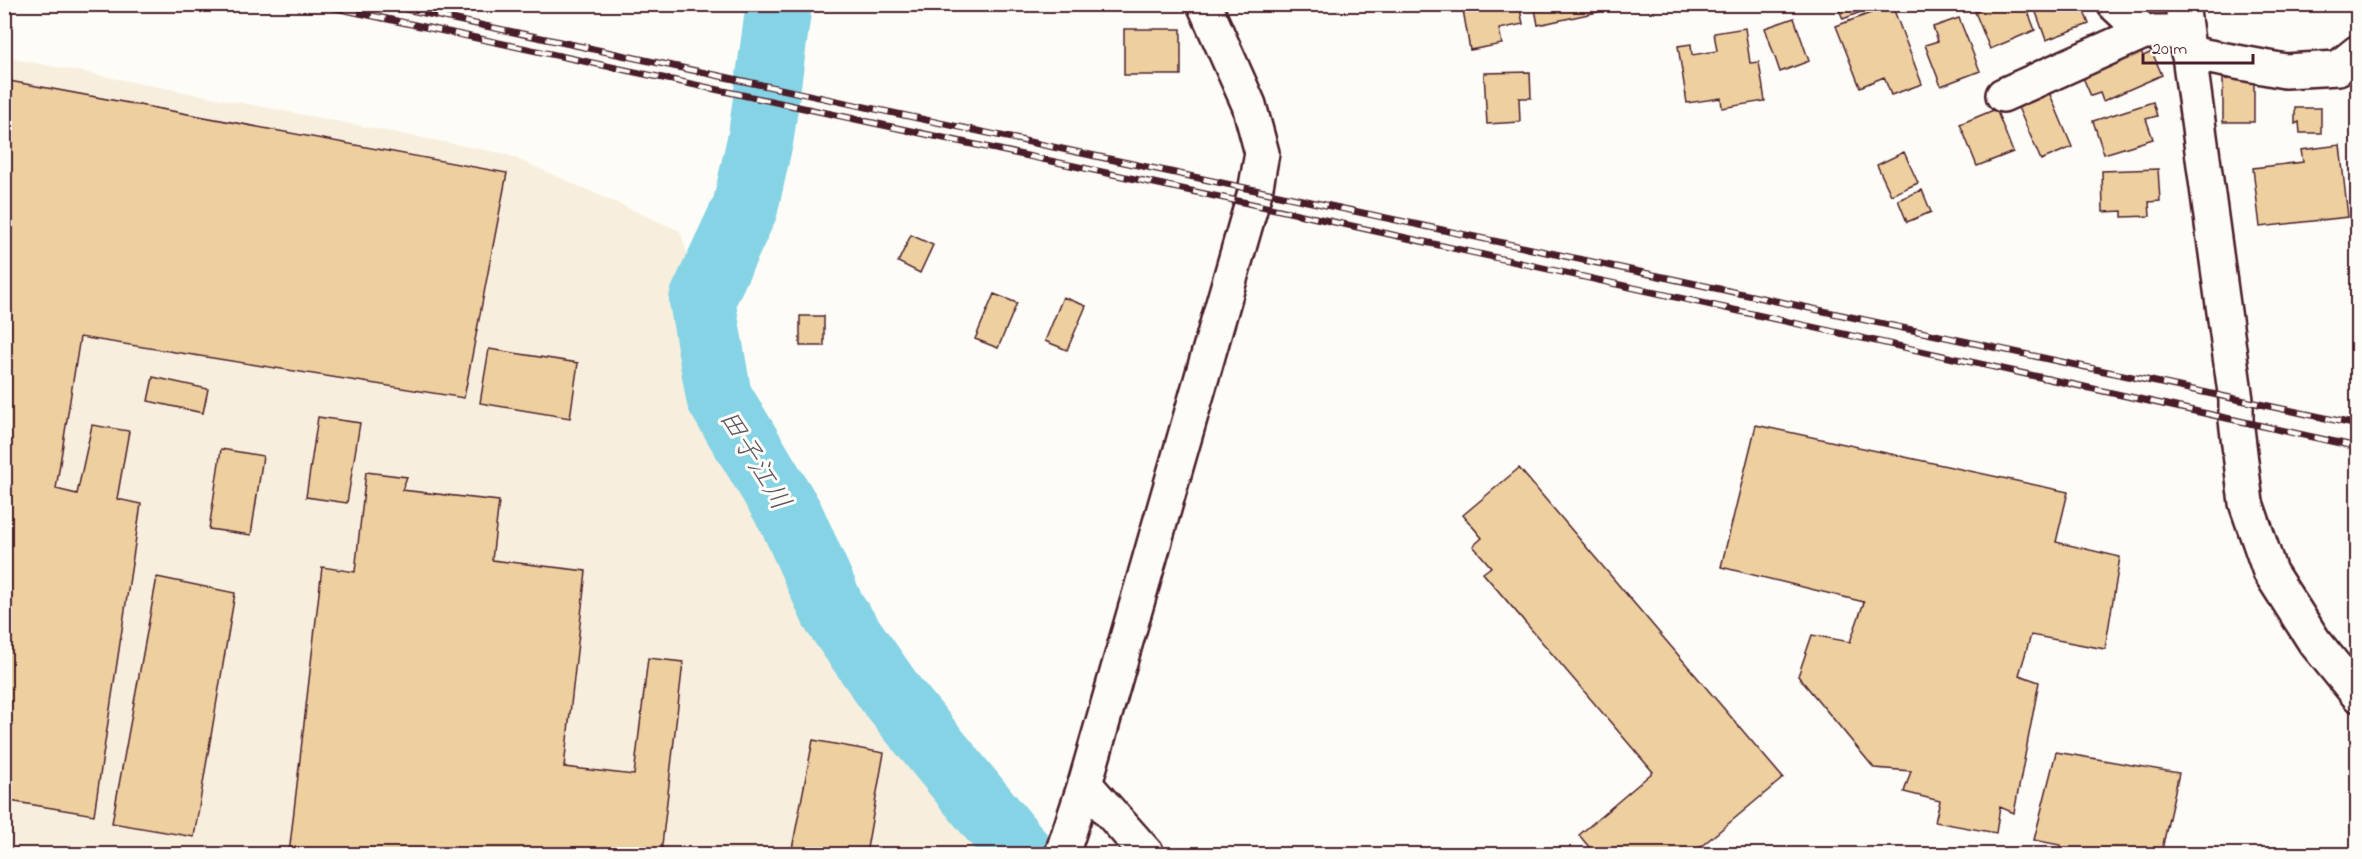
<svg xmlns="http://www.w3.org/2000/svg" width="2362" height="859" font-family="'Indie Flower','Klee One',sans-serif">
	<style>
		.built { fill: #f8eedd }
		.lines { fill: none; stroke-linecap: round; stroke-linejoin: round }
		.river { stroke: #86d3e5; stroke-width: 66 }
		.building { fill: #edcfa0; stroke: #4a1f2b; stroke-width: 1.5 }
		.minor-casing { stroke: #4a1f2b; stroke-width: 38 }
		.minor { stroke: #fdfcf7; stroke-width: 33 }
		.rail-casing { stroke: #4a1f2b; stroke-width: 7 }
		.rail { stroke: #fdfcf7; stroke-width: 4.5; stroke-dasharray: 14; stroke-linecap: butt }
		.labels { text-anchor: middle; stroke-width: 6; stroke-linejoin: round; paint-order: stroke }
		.water-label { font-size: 28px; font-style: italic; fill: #5c5563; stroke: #fdfcf7 }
	</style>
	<rect width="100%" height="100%" fill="#fdfcf7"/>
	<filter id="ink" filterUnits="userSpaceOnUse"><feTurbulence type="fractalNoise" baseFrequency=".0167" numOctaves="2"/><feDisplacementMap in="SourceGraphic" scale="12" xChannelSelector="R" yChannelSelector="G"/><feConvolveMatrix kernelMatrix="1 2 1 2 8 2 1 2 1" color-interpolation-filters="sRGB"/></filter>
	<g filter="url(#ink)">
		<path class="built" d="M4 57 506 154 680 231 743 431 880 692 1044 854H5Z"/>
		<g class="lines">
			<path class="river" d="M779 4 761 136 745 208 702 300 719 397 791 517 834 613 892 696 1021 854"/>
		</g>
		<path class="building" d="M1462 4H1519L1523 24 1499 29 1502 44 1470 50Z
			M1534 4H1597L1598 12 1538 25Z
			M1837 4H1881L1843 19Z
			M1993 4H2025L2035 30 1990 49 1975 12Z
			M2033 4H2068L2069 8 2081 4 2089 24 2046 40Z
			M1892 5 1922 84 1891 95 1884 77 1860 87 1836 26Z
			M1794 18 1809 61 1780 72 1765 28Z
			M1959 18 1980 71 1941 86 1925 45 1938 41 1933 27Z
			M1745 28 1750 63 1759 62 1765 101 1722 108 1721 98 1687 103 1678 46 1691 44 1692 55 1717 51 1714 33Z
			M1124 29H1181V75H1124Z
			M2139 47 2143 56 2152 52 2162 75 2103 101 2100 93 2091 96 2081 73Z
			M2358 68V101H2356L2348 71Z
			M1530 72 1531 98H1519L1520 122 1487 124 1484 73Z
			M2223 79H2254V122H2223Z
			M4 80 507 173 464 398 80 337 56 489 77 494 92 425 129 431 117 499 141 504 94 815 4 800Z
			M2049 92 2072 147 2041 160 2017 105Z
			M2153 102 2157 116 2146 119 2153 139 2104 154 2093 121Z
			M2295 108H2321V133H2300L2299 122 2295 124Z
			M1996 109 2013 152 1977 166 1960 124Z
			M2340 145 2348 217 2260 227 2253 168 2303 162 2301 150Z
			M1904 152 1918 183 1891 195 1877 165Z
			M2158 169 2160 201 2149 202 2150 216 2122 217V211L2103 212 2102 171Z
			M1922 190 1931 212 1907 222 1898 200Z
			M911 235 933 245 920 273 898 262Z
			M994 294 1017 303 998 348 975 339Z
			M1063 297 1086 306 1067 350 1045 341Z
			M800 316H824V346H800Z
			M489 349 578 363 570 418 480 403Z
			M153 377 208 389 203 413 148 401Z
			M318 417 360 423 347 503 306 497Z
			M1756 425 2068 492 2056 542 2120 557 2105 649 2031 635 2019 675 2039 682 2014 813 2000 807 1996 833 1935 822 1940 801 1904 792 1911 771 1874 768 1798 676 1812 635 1850 642 1864 602 1721 567Z
			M221 449 263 456 251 535 209 529Z
			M1519 468 1783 778 1692 854H1595L1579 835 1653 772 1483 573 1491 567 1473 546 1482 538 1463 515Z
			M366 472 407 477 402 490 499 501 492 560 586 571 564 767 634 775 648 658 683 662 661 854H289L322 567 355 572Z
			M157 577 235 593 194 837 112 823Z
			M813 740 884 753 866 854H791Z
			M2056 752 2179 773 2161 854H2059L2060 845 2034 840Z"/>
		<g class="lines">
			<defs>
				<path id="minor" d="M2114 4 2144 32
					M2182 4 2236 400V420L2246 503 2270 572 2314 641 2358 695
					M2188 53 2285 71 2338 68 2358 52
					M2003 95 2144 32H2185
					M1085 784 1147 854
					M1062 854 1085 784 1255 192 1262 153 1249 105 1204 4"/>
			</defs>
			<use href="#minor" class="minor-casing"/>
			<use href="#minor" class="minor"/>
			<defs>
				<path id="rail" d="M317 4 1252 204 2358 447
					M382 4 2358 425"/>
			</defs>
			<use href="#rail" class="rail-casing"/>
			<use href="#rail" class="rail"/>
		</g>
	</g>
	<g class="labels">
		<g class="water-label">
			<text transform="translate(756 459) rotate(59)" y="10">田子江川</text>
		</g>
	</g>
	<rect width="2362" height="859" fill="none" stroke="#fdfcf7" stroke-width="24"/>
	<rect x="12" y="12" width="2338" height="835" fill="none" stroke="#4a1f2b" stroke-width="2" filter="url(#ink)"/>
	<path d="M2143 54v9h110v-9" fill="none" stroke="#4a1f2b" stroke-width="3"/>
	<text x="2152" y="54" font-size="18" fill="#4a1f2b" stroke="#fdfcf7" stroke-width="4.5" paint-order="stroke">20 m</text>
</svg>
